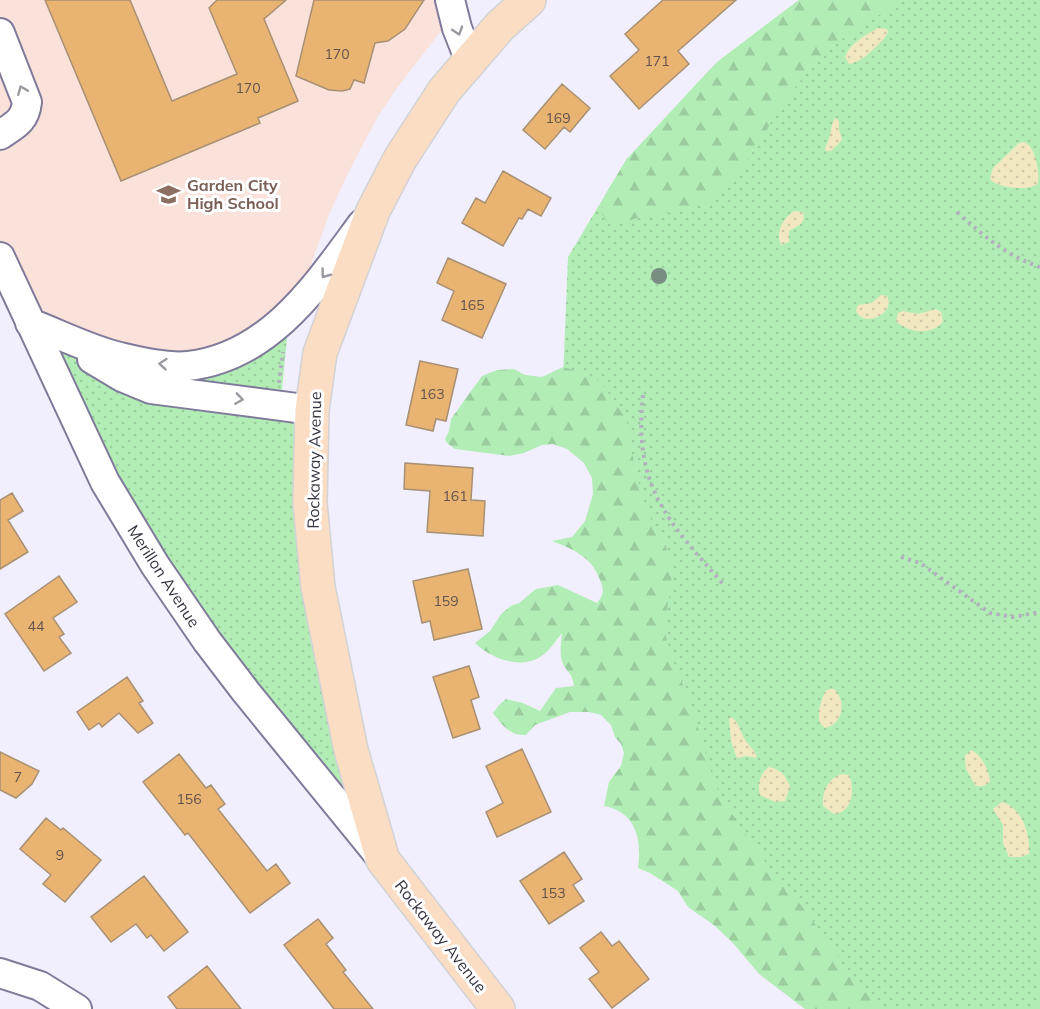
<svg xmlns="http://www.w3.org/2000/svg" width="1040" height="1009" font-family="Mulish,sans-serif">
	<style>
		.education { fill: #fae1d9 }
		.grass { fill: url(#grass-dots) }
		.forest { fill: url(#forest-firs) }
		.sand { fill: url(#sand-dots) }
		.building { fill: #e9b372; stroke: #a89074; stroke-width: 1.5 }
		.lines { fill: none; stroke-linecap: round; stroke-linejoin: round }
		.minor-casing { stroke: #807a9a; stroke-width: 32 }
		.major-casing { stroke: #d3d2d5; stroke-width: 36 }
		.path { stroke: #b2b0be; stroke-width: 4; stroke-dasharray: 3 4.5; stroke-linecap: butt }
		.minor { stroke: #fff; stroke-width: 28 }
		.major { stroke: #fbddc4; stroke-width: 33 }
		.tree { fill: #778e80 }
		.oneway { stroke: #9a99a0 }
		.labels { text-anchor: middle; stroke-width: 6; stroke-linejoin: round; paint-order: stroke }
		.number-label { font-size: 14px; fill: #63534d }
		.education-label { font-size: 16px; font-weight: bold; fill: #785e54; stroke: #fff; text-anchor: start }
		.street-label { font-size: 16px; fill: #363341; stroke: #fff }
	</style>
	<defs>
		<pattern id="grass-dots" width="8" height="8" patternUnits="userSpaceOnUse" patternTransform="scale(1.5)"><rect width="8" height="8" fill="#b2edb6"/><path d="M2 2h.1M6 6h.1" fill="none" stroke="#9acc9e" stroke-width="1.8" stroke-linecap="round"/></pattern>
		<pattern id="forest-firs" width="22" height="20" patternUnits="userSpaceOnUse" patternTransform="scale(1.5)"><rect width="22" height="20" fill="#b2edb6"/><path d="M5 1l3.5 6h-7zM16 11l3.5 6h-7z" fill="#9acc9e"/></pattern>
		<pattern id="sand-dots" width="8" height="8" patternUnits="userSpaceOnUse" patternTransform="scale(1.5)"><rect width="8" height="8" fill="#f1e8c2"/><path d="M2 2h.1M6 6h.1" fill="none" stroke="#cfc7a8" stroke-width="1.8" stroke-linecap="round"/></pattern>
	</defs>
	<rect width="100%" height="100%" fill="#f1effd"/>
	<path class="education" d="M0 0H465L397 88 377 118 348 173 329 215 305 281 233 345 173 362 36 319 0 244Z"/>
	<path class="grass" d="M799 0H1040V1009H810L778 976 601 495 584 463 562 403 568 257 626 160 716 63Z
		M288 328 282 390 182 381Z
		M42 338 113 380 305 418 357 812 252 681 159 547 112 468Z"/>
	<path class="forest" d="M799 0H898C884 15 865 22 849 34 833 46 817 63 803 78 770 112 747 181 704 203 687 212 665 213 646 216 634 218 618 226 607 223L602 213 603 199 626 160 716 63Z
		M563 367 588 374 601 383 623 414 630 429 631 448 638 480 649 516 664 540 672 565 671 588 666 614V637L673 660 692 707 715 785 737 822 772 871 805 910 847 970 879 1009H805L759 974 733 943 715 926 688 907 678 891 650 873 638 868C642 839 636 812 604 806L609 782 621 766 624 753 621 744 615 737 611 725 601 715 589 712H570L535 725 526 735C510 736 502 725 493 713L500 704 506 699 523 703 540 711 556 688 574 686C572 672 568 674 563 664 559 655 561 642 562 633 556 640 551 649 543 655 522 671 492 659 475 643L490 631 502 613 511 606 519 603 536 589 558 585 597 603C604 594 604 590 600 580 592 557 573 549 552 541L572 537 585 521 593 494 592 477 584 463 567 449 553 444 542 445 524 453 509 456 455 449 447 443 445 439 449 431 451 419 482 376 497 370 514 369 525 375 542 377Z"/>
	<path class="sand" d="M878 28 887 29 888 32 886 36C877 46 863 62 849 64L845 57C850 43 866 35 878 28Z
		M835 118 839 121V129L842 140 831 151H826L825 148C832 137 830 125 835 118Z
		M1024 142C1035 145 1040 172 1038 183 1032 192 996 188 990 179L993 168 1019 143Z
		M794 211 803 212C806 226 797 225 789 231V242L781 245C775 232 783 219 794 211Z
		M881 295 887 296C896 313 865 329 856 311L858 305 872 303Z
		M936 309 941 312 943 321C934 336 907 333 896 321L898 313 903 311 918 314Z
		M830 689H834C847 701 843 724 825 728L819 722V709L825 691Z
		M731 717C740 723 739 729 744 738 748 746 755 749 757 758L746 756 737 758 731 741 729 719Z
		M971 750C982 755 989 770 990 782 986 785 980 788 975 785L966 769 965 756Z
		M769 767C782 770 786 776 790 787L785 801 775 802 760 795C757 785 760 773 769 767Z
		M842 774 849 775C855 789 853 812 834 814L823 806C822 791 827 779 842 774Z
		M1002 802C1022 807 1031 836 1029 854L1021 857H1009L1003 843V825L993 809Z"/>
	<path class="building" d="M45 0H130L172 101 237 74 209 8 217 0H286L264 19 298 101 258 118 260 123 121 181Z
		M314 0H424L405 29 388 41 375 43 364 83 354 80 350 89 342 91 329 90 296 76Z
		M663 0H736L678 51 689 64 639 109 610 76 639 50 625 34Z
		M562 84 590 108 570 132 564 127 545 149 523 130Z
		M503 171 551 198 541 216 528 209 522 219 519 218 503 246 462 223 476 198 485 203Z
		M448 258 506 284 482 338 442 320 454 291 437 283Z
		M420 361 458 369 446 421 436 419 433 431 406 425Z
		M405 463 473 468 471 500 485 501 483 536 427 532 430 491 404 489Z
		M12 493 23 511 8 520 28 552 0 569V500Z
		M468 569 482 629 434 640 430 621 422 623 413 581Z
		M59 576 77 602 53 618 64 634 59 637 71 653 44 671 5 614Z
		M469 666 479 697 471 700 480 729 453 738 433 677Z
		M127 677 143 701 139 703 153 723 138 733 119 713 102 727 99 723 89 730 77 712Z
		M522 749 551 812 497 837 486 812 503 803 486 766Z
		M0 752 39 771 32 784 16 798 0 790Z
		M179 754 206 788 211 785 225 804 218 809 267 871 276 864 290 883 250 913 188 833 185 835 143 782Z
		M46 818 61 830 63 828 101 860 65 902 43 884 51 875 20 849Z
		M564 852 582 879 573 885 584 901 549 924 520 881Z
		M144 876 188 932 164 951 151 935 147 938 136 924 111 942 91 917Z
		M318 919 333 938 326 944 346 970 343 972 373 1009H334L284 945Z
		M601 932 612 946 619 941 649 979 612 1008 589 979 599 972 580 948Z
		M207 966 241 1009H177L168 997Z"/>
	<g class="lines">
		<defs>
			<path id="minor" d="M450 0 457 28 470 61
				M0 33 27 102C25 121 15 125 0 135
				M0 257 105 482 155 565 207 641 246 692 382 859
				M30 323C59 334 90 350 120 357 141 362 166 368 188 366 270 357 317 285 362 224
				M92 359 122 377 151 389 312 410
				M0 973 40 986 77 1009"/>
			<path id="major" d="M498 1009 383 860 351 750 318 587 310 503 312 410 320 353 373 211 400 159 444 91 500 26 529 0"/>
		</defs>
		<use href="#minor" class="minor-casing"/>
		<use href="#major" class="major-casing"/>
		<path class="path" d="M957 212C984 236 1005 255 1040 267
			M279 383 283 352
			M643 395C633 486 667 520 723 584
			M901 557 920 563 990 613 1013 617 1040 612"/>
		<use href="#minor" class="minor"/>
		<use href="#major" class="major"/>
	</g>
	<circle class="tree" cx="659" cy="276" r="8"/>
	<defs><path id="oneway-chevron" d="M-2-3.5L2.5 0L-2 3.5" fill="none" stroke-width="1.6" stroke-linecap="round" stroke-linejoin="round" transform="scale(1.5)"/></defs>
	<g class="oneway">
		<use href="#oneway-chevron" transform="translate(458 31) rotate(72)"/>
		<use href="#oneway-chevron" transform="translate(22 90) rotate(-112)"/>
		<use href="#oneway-chevron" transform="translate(325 274) rotate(127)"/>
		<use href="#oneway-chevron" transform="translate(163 364) rotate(-175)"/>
		<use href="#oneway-chevron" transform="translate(239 399) rotate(8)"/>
	</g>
	<defs>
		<symbol id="school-bare" viewBox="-9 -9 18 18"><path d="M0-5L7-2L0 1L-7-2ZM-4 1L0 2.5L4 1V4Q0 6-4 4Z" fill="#8d6e63" stroke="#fff" stroke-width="2.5" paint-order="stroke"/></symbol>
	</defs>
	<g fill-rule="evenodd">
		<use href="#school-bare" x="152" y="178" width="33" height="33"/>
	</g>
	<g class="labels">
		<g class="number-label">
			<text x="337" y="59">170</text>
			<text x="657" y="66">171</text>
			<text x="248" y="93">170</text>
			<text x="558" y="123">169</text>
			<text x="472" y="310">165</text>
			<text x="432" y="399">163</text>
			<text x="455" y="501">161</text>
			<text x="446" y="606">159</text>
			<text x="36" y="631">44</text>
			<text x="18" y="782">7</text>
			<text x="189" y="804">156</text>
			<text x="60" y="860">9</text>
			<text x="553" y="898">153</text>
		</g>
		<g class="education-label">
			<text x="187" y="191">Garden City<tspan x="187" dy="18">High School</tspan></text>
		</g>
		<g class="street-label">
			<text transform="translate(314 460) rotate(-89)" y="6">Rockaway Avenue</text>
			<text transform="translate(164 576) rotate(57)" y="6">Merillon Avenue</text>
			<text transform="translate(441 936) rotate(52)" y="6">Rockaway Avenue</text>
		</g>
	</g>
</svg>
